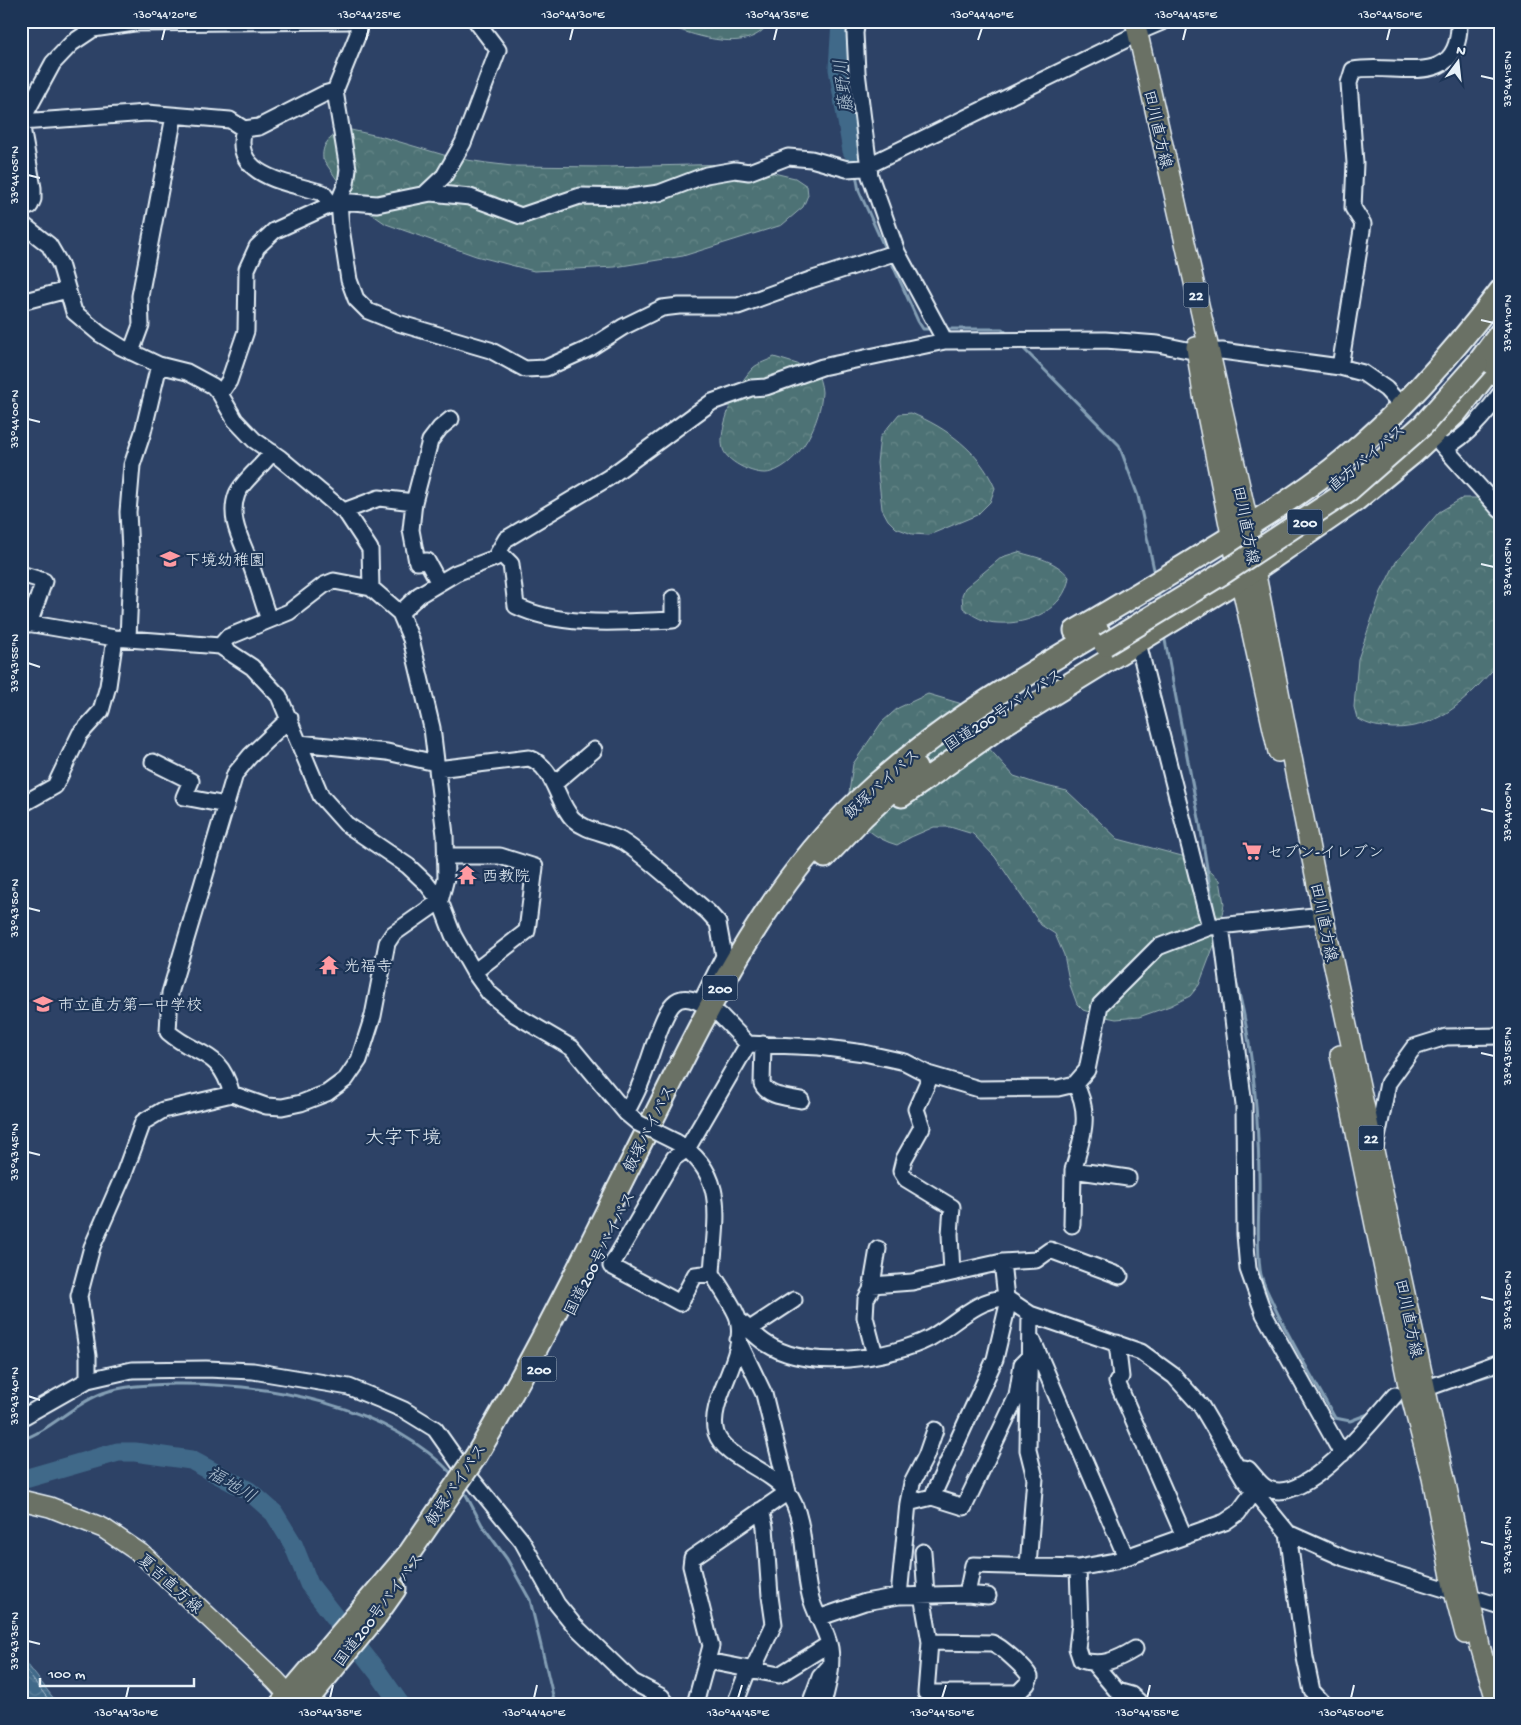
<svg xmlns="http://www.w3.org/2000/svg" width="1521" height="1725" font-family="'Gochi Hand','Klee One',sans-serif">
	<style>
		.forest { fill: url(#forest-crowns); stroke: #9ab2b6 }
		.water { fill: url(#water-waves); stroke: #849fb5 }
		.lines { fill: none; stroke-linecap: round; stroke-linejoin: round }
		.shore { stroke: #a5bbcc; stroke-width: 1 }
		.stream { stroke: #849fb5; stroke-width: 3 }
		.river { stroke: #416989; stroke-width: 19 }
		.minor-tunnel { stroke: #495c7c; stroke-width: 15; stroke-dasharray: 15 8; stroke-linecap: butt }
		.minor-casing { stroke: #e8f1f8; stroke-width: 19 }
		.major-casing { stroke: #e8f1f8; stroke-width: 22 }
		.highway-casing { stroke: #e8f1f8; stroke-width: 25 }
		.minor { stroke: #1d3557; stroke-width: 15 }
		.major { stroke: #6a7165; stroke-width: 19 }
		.highway { stroke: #6a7165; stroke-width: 21 }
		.minor-bridge-casing { stroke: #e8f1f8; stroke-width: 19; stroke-linecap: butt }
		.highway-bridge-casing { stroke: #e8f1f8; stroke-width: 25; stroke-linecap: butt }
		.minor-bridge { stroke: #1d3557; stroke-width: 15 }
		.highway-bridge { stroke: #6a7165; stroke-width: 21 }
		.ticks { fill: none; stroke: #e8f1f8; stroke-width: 2 }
		.labels { text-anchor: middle; stroke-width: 4.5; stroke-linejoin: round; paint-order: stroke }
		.shield { fill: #1d3557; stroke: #abb9c8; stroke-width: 1 }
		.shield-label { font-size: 15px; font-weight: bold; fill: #e8f1f8 }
		.street-label { font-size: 16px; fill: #e8f1f8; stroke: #1d3557 }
		.poi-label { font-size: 16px; fill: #e8f1f8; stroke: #1d3557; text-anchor: start }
		.water-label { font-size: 18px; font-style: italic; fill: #aec1d1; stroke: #1d3557 }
		.quarter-label { font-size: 19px; fill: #e8f1f8; stroke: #1d3557 }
		.neatline { fill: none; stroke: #e8f1f8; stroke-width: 2 }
		.ticks-label { font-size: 12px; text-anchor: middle; fill: #e8f1f8 }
	</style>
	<defs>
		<pattern id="forest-crowns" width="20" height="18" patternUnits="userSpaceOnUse" patternTransform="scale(1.25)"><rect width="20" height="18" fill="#4d7274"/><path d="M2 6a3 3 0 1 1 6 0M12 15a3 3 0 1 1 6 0" fill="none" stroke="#678789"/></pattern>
		<pattern id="water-waves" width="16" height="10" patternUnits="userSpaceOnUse" patternTransform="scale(1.25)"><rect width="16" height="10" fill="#416989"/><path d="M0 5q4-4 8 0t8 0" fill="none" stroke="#5c7f9a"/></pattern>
	</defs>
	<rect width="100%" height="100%" fill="#2d4266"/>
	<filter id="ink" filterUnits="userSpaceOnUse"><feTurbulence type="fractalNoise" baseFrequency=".02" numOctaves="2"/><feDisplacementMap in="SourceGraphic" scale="10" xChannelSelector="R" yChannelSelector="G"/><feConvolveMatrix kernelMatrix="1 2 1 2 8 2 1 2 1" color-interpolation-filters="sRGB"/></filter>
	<g filter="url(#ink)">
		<path class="forest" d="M654 21H770C748 59 686 32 654 21Z
			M351 130 383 137 454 158 487 163 512 166 605 167 735 164 795 178 807 186 808 195 803 207 782 225 683 256 615 267 534 271 476 256 386 224 350 199 323 159C321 141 334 133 351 130Z
			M774 357 817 370C818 376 822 385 822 392 821 421 801 463 771 472 758 477 727 463 723 449 720 438 724 425 727 415 731 400 742 379 753 368 758 363 768 361 774 357Z
			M911 413C947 428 979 451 995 488L990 502 977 515 929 535 912 534 896 528 888 520 882 509 877 463 880 437 899 414Z
			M1463 498H1477L1500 505V662C1469 696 1444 728 1393 728 1379 727 1369 726 1357 718L1354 707 1358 659 1381 592 1396 562 1439 512Z
			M1018 552C1038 558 1055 560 1069 577 1065 609 1029 625 998 623 985 623 973 616 963 608L962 595 965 588 1002 557Z
			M928 694 959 703 969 708 985 744 1014 776 1038 784 1067 791 1118 839 1197 860 1220 880 1224 904 1218 935 1199 985 1190 996 1170 1006 1139 1017 1116 1019 1101 1016 1083 1010 1077 1004 1070 985 1064 955 1055 934 1041 925 995 857 973 834 950 827H934L911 837 897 845C875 839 860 825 847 807L853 764 882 722 898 708Z"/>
		<path class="water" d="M21 1656 58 1704H21L23 1698Z"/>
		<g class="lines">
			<path class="shore" d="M21 1664 52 1704"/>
			<path class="stream" d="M852 151 855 165
				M856 174 859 191 886 251
				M890 259 918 321 923 329H934
				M943 329H1002L1009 335
				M1021 346 1119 445 1138 496 1155 574
				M1158 590 1160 604
				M1164 635 1200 824 1215 918
				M1235 978C1253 1041 1258 1109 1259 1174 1260 1206 1256 1238 1260 1269 1261 1282 1270 1296 1275 1308 1293 1346 1315 1381 1335 1418L1350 1421 1371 1413
				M1470 1381 1500 1372
				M1394 1405 1407 1401
				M21 1440C51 1430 73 1404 103 1393 125 1385 151 1385 174 1384 269 1383 387 1404 454 1476
				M463 1489 482 1525 507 1559 530 1600 555 1704"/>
			<path class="river" d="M841 21 838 69 852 151
				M21 1480 118 1452H135L191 1460 249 1491 274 1513 293 1544 309 1584 379 1674 400 1704"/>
			<path class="minor-tunnel" d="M1396 400 1429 432"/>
			<defs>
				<path id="minor" d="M358 21V34L335 91 348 169 346 184 339 201 341 228 349 280 356 299 368 311 398 323 490 350 525 369 546 368 590 348 623 327 662 308 679 306H738L810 280 897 252
					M857 21 855 33 857 72 870 176 897 252 945 341
					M335 91 324 94 259 127 244 129 230 120 147 113 21 122 53 63 72 43 93 29 134 23 347 21
					M21 122 33 188V199L30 206 21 209
					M244 129C230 178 292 183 323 193L331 204
					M425 194 444 176 463 143 498 50 476 21
					M21 223 49 245 60 264 74 312 100 334 121 347 159 365 187 372 213 386 220 394 235 420 254 440 280 458 347 514 370 549 371 588
					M21 302 67 290
					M131 352 141 325 140 296 174 116
					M1340 367 1363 224 1353 208 1355 163 1349 83 1353 70C1394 61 1461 93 1459 21
					M220 394 229 381 246 331 247 269 257 247 274 231 339 201 377 204 431 193 470 197 521 216 580 196 630 197 659 193 706 175 735 170 749 172 788 157 811 159 847 169 863 168 1129 38 1138 32 1164 21
					M1441 444 1500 510
					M1445 448C1468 435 1484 416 1500 394
					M344 511 379 498 414 502
					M499 552 511 564 516 606C561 628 624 622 673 620V598
					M21 574 44 581 29 624
					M439 583 427 561 417 562 411 530 414 502 430 441 440 428 451 419
					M400 613 419 595 456 573 495 558 506 539 608 478 712 402 751 388 766 387 822 367 945 341 1105 340 1158 344 1197 352 1222 351 1340 367 1363 373 1386 389 1396 400
					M269 620C263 603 258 585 252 568 244 544 227 520 237 494 243 480 263 466 272 452
					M21 622 115 638 220 646 252 667 279 696 321 796 346 824 408 866 426 883 440 901 453 935 474 972 489 993 514 1014 572 1048 626 1113 638 1123
					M128 638 131 569 128 512 132 465 143 432 159 365
					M1138 643 1210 927
					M299 743 387 752 436 763
					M153 762 191 781 184 797 226 805
					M437 769 529 758C555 767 556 802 573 819 589 834 609 831 625 843 654 863 681 889 708 912L718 923 724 956 701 1002
					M554 784 594 750
					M21 805 55 786 80 734 101 711 108 686 115 638
					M445 856H500L535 867 527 931 474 972
					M1221 926 1244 1105 1245 1234 1248 1269 1264 1314 1342 1454
					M720 1015 748 1044 819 1047 864 1053 905 1062 928 1074 979 1089 1058 1088 1075 1084 1087 1070 1100 1005 1158 947 1210 927 1323 915
					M763 1044 762 1084C768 1097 788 1097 801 1100
					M931 1075 916 1109 922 1127 904 1159 901 1171 906 1179 952 1207 950 1234 952 1273 1002 1262 1006 1298
					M1075 1084C1092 1113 1082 1140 1073 1170L1128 1178
					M232 1094C219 1048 198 1058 168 1032L170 993 235 774 250 756 290 718
					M626 1113C631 1103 637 1093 641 1082 649 1064 661 1016 673 1004 683 993 699 1001 708 1008
					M676 1142C729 1174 715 1220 712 1273L695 1275 680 1303 611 1266 674 1158 687 1149 748 1044
					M1375 1148 1388 1083 1414 1047 1446 1037 1500 1036
					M1072 1225 1073 1170
					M1002 1262 1036 1260 1050 1250 1120 1276
					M712 1273C718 1284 736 1309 738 1319 748 1357 706 1401 716 1433 724 1458 770 1469 787 1492 807 1517 802 1565 810 1595 814 1613 827 1630 830 1648 833 1667 828 1685 823 1704
					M872 1285 912 1282 952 1273
					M738 1319C747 1327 757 1338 767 1344 808 1371 889 1359 930 1338 955 1324 976 1299 1006 1298L1030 1314 1141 1352 1174 1376 1201 1406 1244 1479 1288 1533 1344 1558 1500 1606
					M750 1329 794 1300
					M1033 1341 1126 1557
					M1117 1343 1121 1377 1117 1382 1184 1536
					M875 1355 865 1317 866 1299 871 1290 878 1249
					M88 1380V1356L79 1296 92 1247 124 1174 143 1122 163 1110 232 1094 266 1106 282 1107 301 1103 327 1093 346 1079 359 1060 373 1016 387 943 393 934 440 901 446 878 445 835 432 728 411 639 400 613 371 588 334 581 324 585 289 612 228 637 220 646
					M1416 1392 1500 1362
					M21 1418 88 1380 132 1370 206 1369 253 1371 349 1387 381 1400 404 1410 435 1429 461 1466 522 1541 557 1604 574 1625 633 1682 662 1697 667 1704
					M1244 1468 1248 1469C1254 1475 1260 1485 1267 1488 1304 1508 1373 1420 1395 1395
					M932 1497 995 1359 1009 1300
					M908 1503 912 1483 926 1456 935 1430
					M1288 1533 1305 1658 1312 1691 1324 1704
					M923 1552 926 1595
					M1028 1566 1035 1478 1028 1450 1030 1314
					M1078 1568 1080 1624 1077 1648 1081 1660C1101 1667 1117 1660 1135 1649
					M967 1594 988 1596
					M922 1595 930 1642 926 1693H1018L1027 1684 1030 1677C1026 1669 1001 1646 992 1643L930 1642
					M899 1596 908 1503 932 1497 964 1507 1017 1396 1022 1364 1030 1356
					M818 1618 865 1602 899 1596 967 1594 973 1565 1078 1568 1115 1561 1225 1522 1238 1513 1254 1491
					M708 1661 779 1675 829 1644
					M1095 1665 1117 1691 1131 1695 1139 1702
					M752 1671 774 1624 770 1596 765 1527 761 1510
					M695 1704 711 1646 691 1566 692 1558 788 1492 764 1394 738 1340
					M735 1704 748 1670
					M810 1704 820 1677 828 1668"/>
				<path id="major" d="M1135 21 1249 526 1255 570 1323 915 1444 1474 1480 1646 1497 1704
					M1196 347 1203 395 1240 579 1278 752
					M1340 1055 1408 1385 1432 1478 1454 1592 1465 1634
					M21 1500 50 1507 103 1528 143 1555 275 1680 297 1704"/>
				<path id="highway" d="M1477 364 1500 333
					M1075 631C1124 603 1172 573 1221 543 1262 517 1305 492 1343 460 1403 411 1453 353 1500 291
					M902 796 1003 725 1255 570 1355 501 1411 455 1456 413 1500 357
					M825 857 864 816 916 768
					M476 1456C545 1341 602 1219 663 1099 716 992 772 882 860 799 931 731 1015 682 1099 632
					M281 1704 410 1552 443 1504
					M304 1704 376 1616 395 1589"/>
			</defs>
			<use href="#minor" class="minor-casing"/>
			<use href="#major" class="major-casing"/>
			<use href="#highway" class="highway-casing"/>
			<use href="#minor" class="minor"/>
			<use href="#major" class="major"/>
			<use href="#highway" class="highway"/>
			<defs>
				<path id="minor-bridge" d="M638 1123 676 1142"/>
				<path id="highway-bridge" d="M1105 645 1225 572 1348 491 1423 425 1477 364
					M443 1504 476 1456"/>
			</defs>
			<use href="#minor-bridge" class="minor-bridge-casing"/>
			<use href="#highway-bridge" class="highway-bridge-casing"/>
			<use href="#minor-bridge" class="minor-bridge"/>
			<use href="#highway-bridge" class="highway-bridge"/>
		</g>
	</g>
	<path class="ticks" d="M162 40 165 28M366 40 369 28M570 40 573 28M774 40 777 28M978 40 982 28M1183 40 1186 28M1387 40 1390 28M1481 76 1494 79M28 175 40 178M1481 320 1494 323M28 419 40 422M1481 564 1494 567M28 663 40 667M1481 809 1494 812M28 908 40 911M1481 1053 1494 1056M28 1152 40 1155M1481 1297 1494 1300M28 1396 40 1400M1481 1542 1494 1545M28 1641 40 1644M126 1698 129 1685M330 1698 333 1685M534 1698 537 1685M738 1698 742 1685M942 1698 946 1685M1147 1698 1150 1685M1351 1698 1354 1685"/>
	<defs>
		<symbol id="school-bare" viewBox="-9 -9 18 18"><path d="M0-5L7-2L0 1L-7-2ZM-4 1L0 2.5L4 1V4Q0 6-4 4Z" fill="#ff9aa2" stroke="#1d3557" stroke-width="2.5" paint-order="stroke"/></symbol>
		<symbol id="supermarket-bare" viewBox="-9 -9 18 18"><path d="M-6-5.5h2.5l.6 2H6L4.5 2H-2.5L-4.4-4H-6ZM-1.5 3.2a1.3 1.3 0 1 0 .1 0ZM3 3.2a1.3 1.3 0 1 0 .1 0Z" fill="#ff9aa2" stroke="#1d3557" stroke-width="2.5" paint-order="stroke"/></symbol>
		<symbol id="temple-bare" viewBox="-9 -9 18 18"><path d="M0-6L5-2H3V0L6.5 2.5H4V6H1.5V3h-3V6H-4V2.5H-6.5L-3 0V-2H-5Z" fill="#ff9aa2" stroke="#1d3557" stroke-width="2.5" paint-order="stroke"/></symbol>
	</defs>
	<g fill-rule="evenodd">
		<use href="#school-bare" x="156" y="545" width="28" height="28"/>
		<use href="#supermarket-bare" x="1238" y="837" width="28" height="28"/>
		<use href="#temple-bare" x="453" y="861" width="28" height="28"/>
		<use href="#temple-bare" x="315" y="951" width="28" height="28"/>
		<use href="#school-bare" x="29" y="990" width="28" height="28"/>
	</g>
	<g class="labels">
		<g class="shield">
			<rect x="1183.5" y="282.5" width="25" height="25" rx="4"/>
			<rect x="1287.5" y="509.5" width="35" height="25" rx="4"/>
			<rect x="702.5" y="975.5" width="35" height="25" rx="4"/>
			<rect x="1358.5" y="1125.5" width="25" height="25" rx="4"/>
			<rect x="521.5" y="1356.5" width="35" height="25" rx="4"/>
		</g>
		<g class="shield-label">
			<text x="1196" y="300">22</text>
			<text x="1305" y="527">200</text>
			<text x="720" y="993">200</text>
			<text x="1371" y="1143">22</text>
			<text x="539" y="1374">200</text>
		</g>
		<g class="street-label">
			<text transform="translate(1159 129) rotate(77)" y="6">田川直方線</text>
			<text transform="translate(1366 457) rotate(-40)" y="6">直方バイパス</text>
			<text transform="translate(1247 525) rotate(79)" y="6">田川直方線</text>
			<text transform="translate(1003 709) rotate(-33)" y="6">国道200号バイパス</text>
			<text transform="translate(881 783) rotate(-42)" y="6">飯塚バイパス</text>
			<text transform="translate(1325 922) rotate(78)" y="6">田川直方線</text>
			<text transform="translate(648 1128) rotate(-63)" y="6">飯塚バイパス</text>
			<text transform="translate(599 1253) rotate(-63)" y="6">国道200号バイパス</text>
			<text transform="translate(1410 1318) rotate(78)" y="6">田川直方線</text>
			<text transform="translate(455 1484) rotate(-56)" y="6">飯塚バイパス</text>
			<text transform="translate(171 1583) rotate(42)" y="6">夏吉直方線</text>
			<text transform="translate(378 1609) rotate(-53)" y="6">国道200号バイパス</text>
		</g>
		<g class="poi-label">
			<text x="185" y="565">下境幼稚園</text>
			<text x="1267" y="857">セブン-イレブン</text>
			<text x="482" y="881">西教院</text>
			<text x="344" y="971">光福寺</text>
			<text x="58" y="1010">市立直方第一中学校</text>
		</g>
		<g class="water-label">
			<text transform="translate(843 86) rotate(-97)" y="6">藤野川</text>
			<text transform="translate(232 1484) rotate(31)" y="6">福地川</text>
		</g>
		<g class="quarter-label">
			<text x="403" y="1143">大字下境</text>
		</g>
	</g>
	<rect width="1521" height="1725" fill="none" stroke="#1d3557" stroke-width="55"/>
	<g transform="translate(1458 62) rotate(15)" stroke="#1d3557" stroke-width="4" paint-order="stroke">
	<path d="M0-4L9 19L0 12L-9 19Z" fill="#e8f1f8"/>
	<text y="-8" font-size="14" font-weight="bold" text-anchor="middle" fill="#e8f1f8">N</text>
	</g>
	<path d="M40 1678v8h154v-8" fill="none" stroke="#e8f1f8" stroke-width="2.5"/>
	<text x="48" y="1678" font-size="15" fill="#e8f1f8" stroke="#1d3557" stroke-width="4" paint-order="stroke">100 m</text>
	<rect x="28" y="28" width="1466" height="1670" class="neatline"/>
	<g class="ticks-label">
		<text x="165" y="18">130°44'20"E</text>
		<text x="369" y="18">130°44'25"E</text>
		<text x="573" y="18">130°44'30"E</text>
		<text x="777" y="18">130°44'35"E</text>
		<text x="982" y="18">130°44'40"E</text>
		<text x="1186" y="18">130°44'45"E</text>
		<text x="1390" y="18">130°44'50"E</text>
		<text transform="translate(1507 79) rotate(-90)" y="4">33°44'15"N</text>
		<text transform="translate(14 175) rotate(-90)" y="4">33°44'05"N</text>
		<text transform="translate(1507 323) rotate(-90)" y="4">33°44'10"N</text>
		<text transform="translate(14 419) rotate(-90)" y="4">33°44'00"N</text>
		<text transform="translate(1507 567) rotate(-90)" y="4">33°44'05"N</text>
		<text transform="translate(14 663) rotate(-90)" y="4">33°43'55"N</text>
		<text transform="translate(1507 812) rotate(-90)" y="4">33°44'00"N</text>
		<text transform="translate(14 908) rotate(-90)" y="4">33°43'50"N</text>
		<text transform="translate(1507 1056) rotate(-90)" y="4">33°43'55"N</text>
		<text transform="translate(14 1152) rotate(-90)" y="4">33°43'45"N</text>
		<text transform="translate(1507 1300) rotate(-90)" y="4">33°43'50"N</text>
		<text transform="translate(14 1396) rotate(-90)" y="4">33°43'40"N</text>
		<text transform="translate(1507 1545) rotate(-90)" y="4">33°43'45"N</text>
		<text transform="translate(14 1641) rotate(-90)" y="4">33°43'35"N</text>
		<text x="126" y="1716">130°44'30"E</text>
		<text x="330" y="1716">130°44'35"E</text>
		<text x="534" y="1716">130°44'40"E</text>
		<text x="738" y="1716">130°44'45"E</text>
		<text x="942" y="1716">130°44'50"E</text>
		<text x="1147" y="1716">130°44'55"E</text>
		<text x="1351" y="1716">130°45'00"E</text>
	</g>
</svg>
